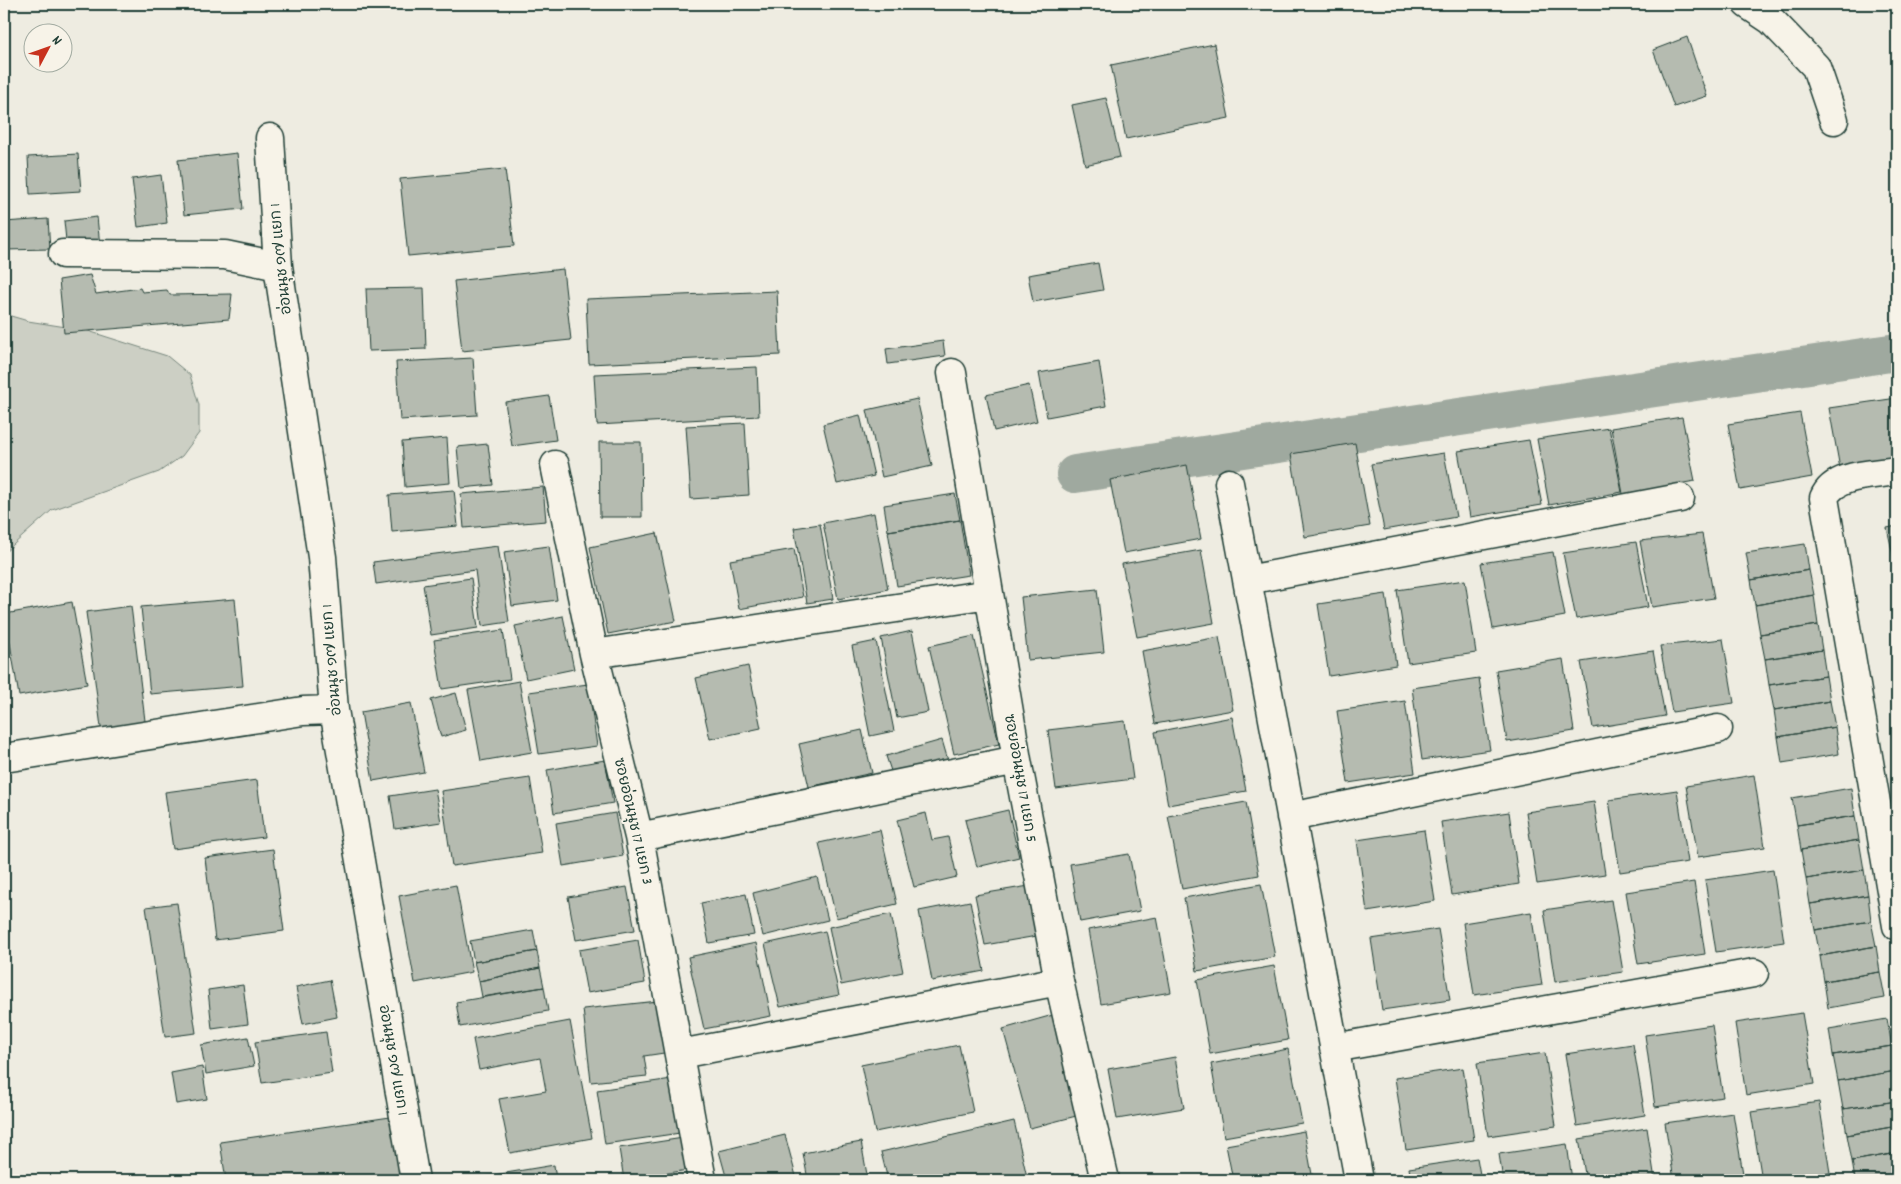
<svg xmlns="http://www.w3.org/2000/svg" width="1901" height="1184" font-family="Dekko,'Playpen Sans Thai',sans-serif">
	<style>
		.green { fill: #cccfc4; stroke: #76867c }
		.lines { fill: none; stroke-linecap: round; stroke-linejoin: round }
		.canal { stroke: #9fa99f; stroke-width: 38 }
		.building { fill: #b5bbb0; stroke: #1f3d34 }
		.street-casing { stroke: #1f3d34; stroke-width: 31 }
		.street { stroke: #f7f3e8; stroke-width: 28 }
		.labels { text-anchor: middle; stroke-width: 4; stroke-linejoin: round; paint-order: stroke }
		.street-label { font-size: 15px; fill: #1f3d34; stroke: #f7f3e8 }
	</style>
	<rect width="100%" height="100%" fill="#eeece1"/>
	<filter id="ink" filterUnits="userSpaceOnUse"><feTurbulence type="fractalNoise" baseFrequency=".02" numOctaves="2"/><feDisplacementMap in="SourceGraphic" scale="10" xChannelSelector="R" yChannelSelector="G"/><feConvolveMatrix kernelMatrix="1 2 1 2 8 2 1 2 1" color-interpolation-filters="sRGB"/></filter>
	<g filter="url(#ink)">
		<path class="green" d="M4 314 28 321 85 330 167 356 190 375 199 405V433L182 456 159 472 52 510 4 553Z"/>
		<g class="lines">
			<path class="canal" d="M1075 474 1897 352"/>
		</g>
		<path class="building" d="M1687 37 1707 96 1674 107 1653 50Z
			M1214 44 1229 118 1126 139 1111 65Z
			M1106 98 1120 157 1085 165 1072 105Z
			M237 153 243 209 184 215 178 160Z
			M78 154 81 191 30 194 28 157Z
			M505 169 514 246 408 256 400 179Z
			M161 175 167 223 138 227 132 179Z
			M97 217 100 246 67 250 64 221Z
			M48 219 50 249 5 250 4 222Z
			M1098 263 1103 290 1033 302 1028 275Z
			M563 269 571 340 462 351 454 281Z
			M90 275 96 294 140 288 142 292 167 290 170 295 232 294 229 319 64 333 59 280Z
			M424 288 426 349 369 351 366 289Z
			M777 291 780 355 589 364 586 299Z
			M943 341 945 356 888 364 886 349Z
			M473 358 477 415 400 420 396 362Z
			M1099 362 1106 406 1047 417 1039 373Z
			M757 367 759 416 597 425 594 374Z
			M1029 385 1037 421 994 431 986 395Z
			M549 396 556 440 512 446 505 402Z
			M1897 398V464L1841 474 1829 408Z
			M917 399 932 466 882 477 867 410Z
			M1800 413 1812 477 1740 490 1728 424Z
			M860 415 874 476 837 484 823 424Z
			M1682 417 1695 481 1623 494 1611 428Z
			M745 423 749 495 691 499 686 426Z
			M1609 428 1622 492 1549 505 1537 439Z
			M447 438 450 483 405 487 402 442Z
			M1529 440 1542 505 1470 517 1458 451Z
			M599 442H641L642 517H600Z
			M1355 443 1370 526 1305 537 1291 454Z
			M488 444 493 485 461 488 457 447Z
			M1444 453 1456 517 1384 530 1371 464Z
			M1187 465 1201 539 1124 553 1110 480Z
			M543 487 546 521 464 528 461 494Z
			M454 490 458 526 392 532 389 495Z
			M955 494 960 520 888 531 884 505Z
			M874 513 888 589 838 599 823 523Z
			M960 520 969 575 897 586 888 531Z
			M820 524 833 599 807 603 794 528Z
			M1897 526V554L1893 555 1887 528Z
			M657 533 676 621 608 634 590 547Z
			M1702 534 1714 598 1652 607 1640 541Z
			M1636 542 1648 607 1576 619 1563 553Z
			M1805 544 1809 570 1751 580 1746 553Z
			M498 546 509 622 482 626 475 570 376 584 373 562Z
			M549 546 557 600 512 606 504 552Z
			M794 549 803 597 739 609 730 560Z
			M1201 550 1214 623 1137 637 1122 564Z
			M1553 552 1565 616 1493 629 1481 563Z
			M1897 554V575L1893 555Z
			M1809 570 1814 595 1755 605 1751 580Z
			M471 578 478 628 431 635 423 585Z
			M1465 580 1476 653 1408 663 1397 590Z
			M1097 589 1104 652 1028 660 1021 597Z
			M1386 594 1396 665 1329 676 1318 604Z
			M1814 595 1818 625 1760 634 1755 605Z
			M235 599 243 686 150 694 141 607Z
			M72 602 87 684 19 696 5 614Z
			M131 606 146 729 102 735 86 612Z
			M563 616 574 669 526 679 515 626Z
			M1818 625 1822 650 1765 659 1760 634Z
			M503 630 510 679 442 689 434 640Z
			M912 631 928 712 897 718 881 638Z
			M974 636 999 744 954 754 929 646Z
			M1219 637 1233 710 1155 724 1142 651Z
			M1723 639 1734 703 1672 712 1660 646Z
			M876 641 894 731 870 736 852 646Z
			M1822 650 1826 676 1769 685 1765 659Z
			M1653 651 1665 716 1593 728 1581 662Z
			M1563 659 1574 731 1507 742 1496 670Z
			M748 666 761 728 710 739 696 678Z
			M1826 676 1830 701 1774 710 1769 685Z
			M1479 678 1490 750 1422 760 1412 688Z
			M519 681 532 752 481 761 468 690Z
			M588 684 597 746 539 754 529 692Z
			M456 693 466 730 441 737 431 700Z
			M1405 701 1415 773 1348 783 1337 711Z
			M1830 701 1835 727 1778 737 1774 710Z
			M411 703 424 772 373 781 361 712Z
			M1232 717 1246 791 1168 805 1155 732Z
			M1125 721 1133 779 1056 789 1048 730Z
			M1835 727 1839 754 1782 763 1778 737Z
			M862 730 872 773 809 787 799 744Z
			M942 740 949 764 894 780 886 756Z
			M605 760 613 803 554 813 547 770Z
			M1754 775 1765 847 1698 857 1686 786Z
			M530 778 542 853 452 866 441 791Z
			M257 780 264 837 173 849 165 792Z
			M1851 788 1855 816 1797 825 1792 798Z
			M435 789 441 822 395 829 390 796Z
			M1677 790 1688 862 1620 872 1609 800Z
			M1246 802 1259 875 1182 889 1168 816Z
			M1594 802 1605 874 1537 884 1526 812Z
			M1008 810 1019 857 977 867 965 820Z
			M1509 812 1519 884 1452 895 1441 822Z
			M615 813 623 856 563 866 556 823Z
			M926 813 932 840 948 837 957 877 914 887 897 820Z
			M1855 816 1859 840 1801 850 1797 825Z
			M880 830 897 904 836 918 819 843Z
			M1424 830 1435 901 1367 912 1357 840Z
			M1859 840 1864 870 1806 879 1801 850Z
			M273 849 284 931 215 940 205 858Z
			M1129 854 1140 911 1080 922 1070 864Z
			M1773 870 1784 942 1716 952 1705 880Z
			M1864 870 1868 895 1810 904 1806 879Z
			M817 877 828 920 763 936 753 893Z
			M1694 882 1705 954 1638 964 1626 892Z
			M1261 884 1275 957 1197 971 1184 898Z
			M456 885 472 972 415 983 399 896Z
			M1029 886 1037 936 985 945 975 895Z
			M627 887 635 930 576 940 568 897Z
			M746 894 754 935 709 943 701 903Z
			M1868 895 1871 921 1815 930 1810 904Z
			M1611 900 1623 972 1555 982 1544 910Z
			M970 901 984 971 932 981 919 911Z
			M177 903 196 1033 165 1037 146 907Z
			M1531 912 1542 985 1474 995 1463 923Z
			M891 914 903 972 841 985 829 927Z
			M1157 917 1171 992 1101 1004 1088 930Z
			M1871 921 1876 946 1820 956 1815 930Z
			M1438 929 1450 1000 1382 1010 1371 939Z
			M533 930 537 951 474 962 470 941Z
			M825 931 839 995 780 1007 765 944Z
			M638 940 645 983 587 993 579 950Z
			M756 943 771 1016 704 1029 688 957Z
			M1876 946 1880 972 1824 981 1820 956Z
			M537 951 540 968 479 981 474 962Z
			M1274 966 1288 1040 1210 1054 1197 980Z
			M540 968 544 987 482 997 479 981Z
			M1880 972 1885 998 1828 1008 1824 981Z
			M330 980 337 1017 303 1024 296 987Z
			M243 985 248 1024 212 1029 208 990Z
			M544 987 548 1011 460 1027 456 1002Z
			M658 1001 664 1053 644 1056 647 1076 591 1082 583 1009Z
			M1802 1013 1814 1084 1746 1095 1735 1023Z
			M1053 1015 1080 1115 1030 1128 1003 1029Z
			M1887 1019 1892 1046 1833 1055 1829 1029Z
			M570 1021 592 1138 510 1153 499 1099 546 1091 540 1058 479 1070 473 1039Z
			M1712 1025 1723 1097 1655 1107 1645 1035Z
			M326 1032 332 1073 262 1083 255 1042Z
			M248 1037 254 1066 206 1074 201 1045Z
			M1633 1044 1645 1115 1577 1126 1565 1054Z
			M959 1045 973 1112 875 1132 861 1065Z
			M1892 1046 1896 1071 1838 1081 1833 1055Z
			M1288 1049 1302 1123 1224 1137 1211 1064Z
			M1545 1053 1556 1126 1488 1136 1477 1063Z
			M1175 1057 1184 1108 1117 1119 1108 1069Z
			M202 1067 207 1099 176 1104 171 1073Z
			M1463 1068 1474 1140 1406 1150 1395 1078Z
			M1896 1071 1897 1101 1843 1109 1838 1081Z
			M672 1079 680 1133 605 1144 597 1090Z
			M1897 1101V1126L1847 1135 1843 1109Z
			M1819 1102 1830 1173 1781 1180H1762L1751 1112Z
			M1733 1113 1744 1180H1674L1665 1123Z
			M397 1116 407 1180H226L220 1142Z
			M1014 1121 1027 1177 1015 1180H888L881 1152Z
			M1897 1126V1153L1852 1161 1847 1135Z
			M1647 1128 1655 1180H1586L1579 1139Z
			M1304 1131 1313 1180H1233L1226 1145Z
			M785 1135 797 1180H727L719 1151Z
			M683 1138 688 1170 624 1180 619 1148Z
			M861 1142 868 1180H808L803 1153Z
			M1567 1144 1572 1180H1503L1499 1154Z
			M1897 1153V1180H1855L1852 1161Z
			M1477 1158 1481 1180H1411L1409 1168Z
			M554 1165 556 1180 470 1179Z
			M1201 1176 1202 1180H1175Z"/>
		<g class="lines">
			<defs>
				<path id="street" d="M1747 4 1771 20 1816 67 1834 120
					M270 138 278 266 322 557 334 710 415 1180
					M63 254 225 255 278 266
					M952 373 1017 760 1059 981 1105 1180
					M555 465 594 654 639 837 702 1180
					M1897 471C1874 475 1834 473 1824 498L1897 926
					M1229 483 1359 1180
					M1247 580 1680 498
					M594 654 989 594
					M4 758 303 711 334 710
					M1291 817 1718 729
					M639 837 1017 760
					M1334 1048 1754 973
					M680 1054 1059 981"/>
			</defs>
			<use href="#street" class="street-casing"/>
			<use href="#street" class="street"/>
		</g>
	</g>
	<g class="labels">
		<g class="street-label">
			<text transform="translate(280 259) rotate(-96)" y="5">อ่อนนุช ๑๗ แยก 1</text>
			<text transform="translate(331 660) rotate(-95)" y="5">อ่อนนุช ๑๗ แยก 1</text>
			<text transform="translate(1021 778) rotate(80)" y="5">ซอยอ่อนนุช 17 แยก 5</text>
			<text transform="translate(634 821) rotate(77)" y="5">ซอยอ่อนนุช 17 แยก 3</text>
			<text transform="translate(394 1060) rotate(80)" y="5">อ่อนนุช ๑๗ แยก 1</text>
		</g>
	</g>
	<rect width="1901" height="1184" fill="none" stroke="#f7f3e8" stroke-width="20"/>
	<rect x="10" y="10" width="1881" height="1164" fill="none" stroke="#1f3d34" stroke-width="2" filter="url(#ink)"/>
	<g transform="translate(48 48) rotate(49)"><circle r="24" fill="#f7f3e8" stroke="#a1aaa0"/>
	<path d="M0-4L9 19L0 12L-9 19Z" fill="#c8321e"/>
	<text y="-8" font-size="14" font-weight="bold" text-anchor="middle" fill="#1f3d34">N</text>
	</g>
</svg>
